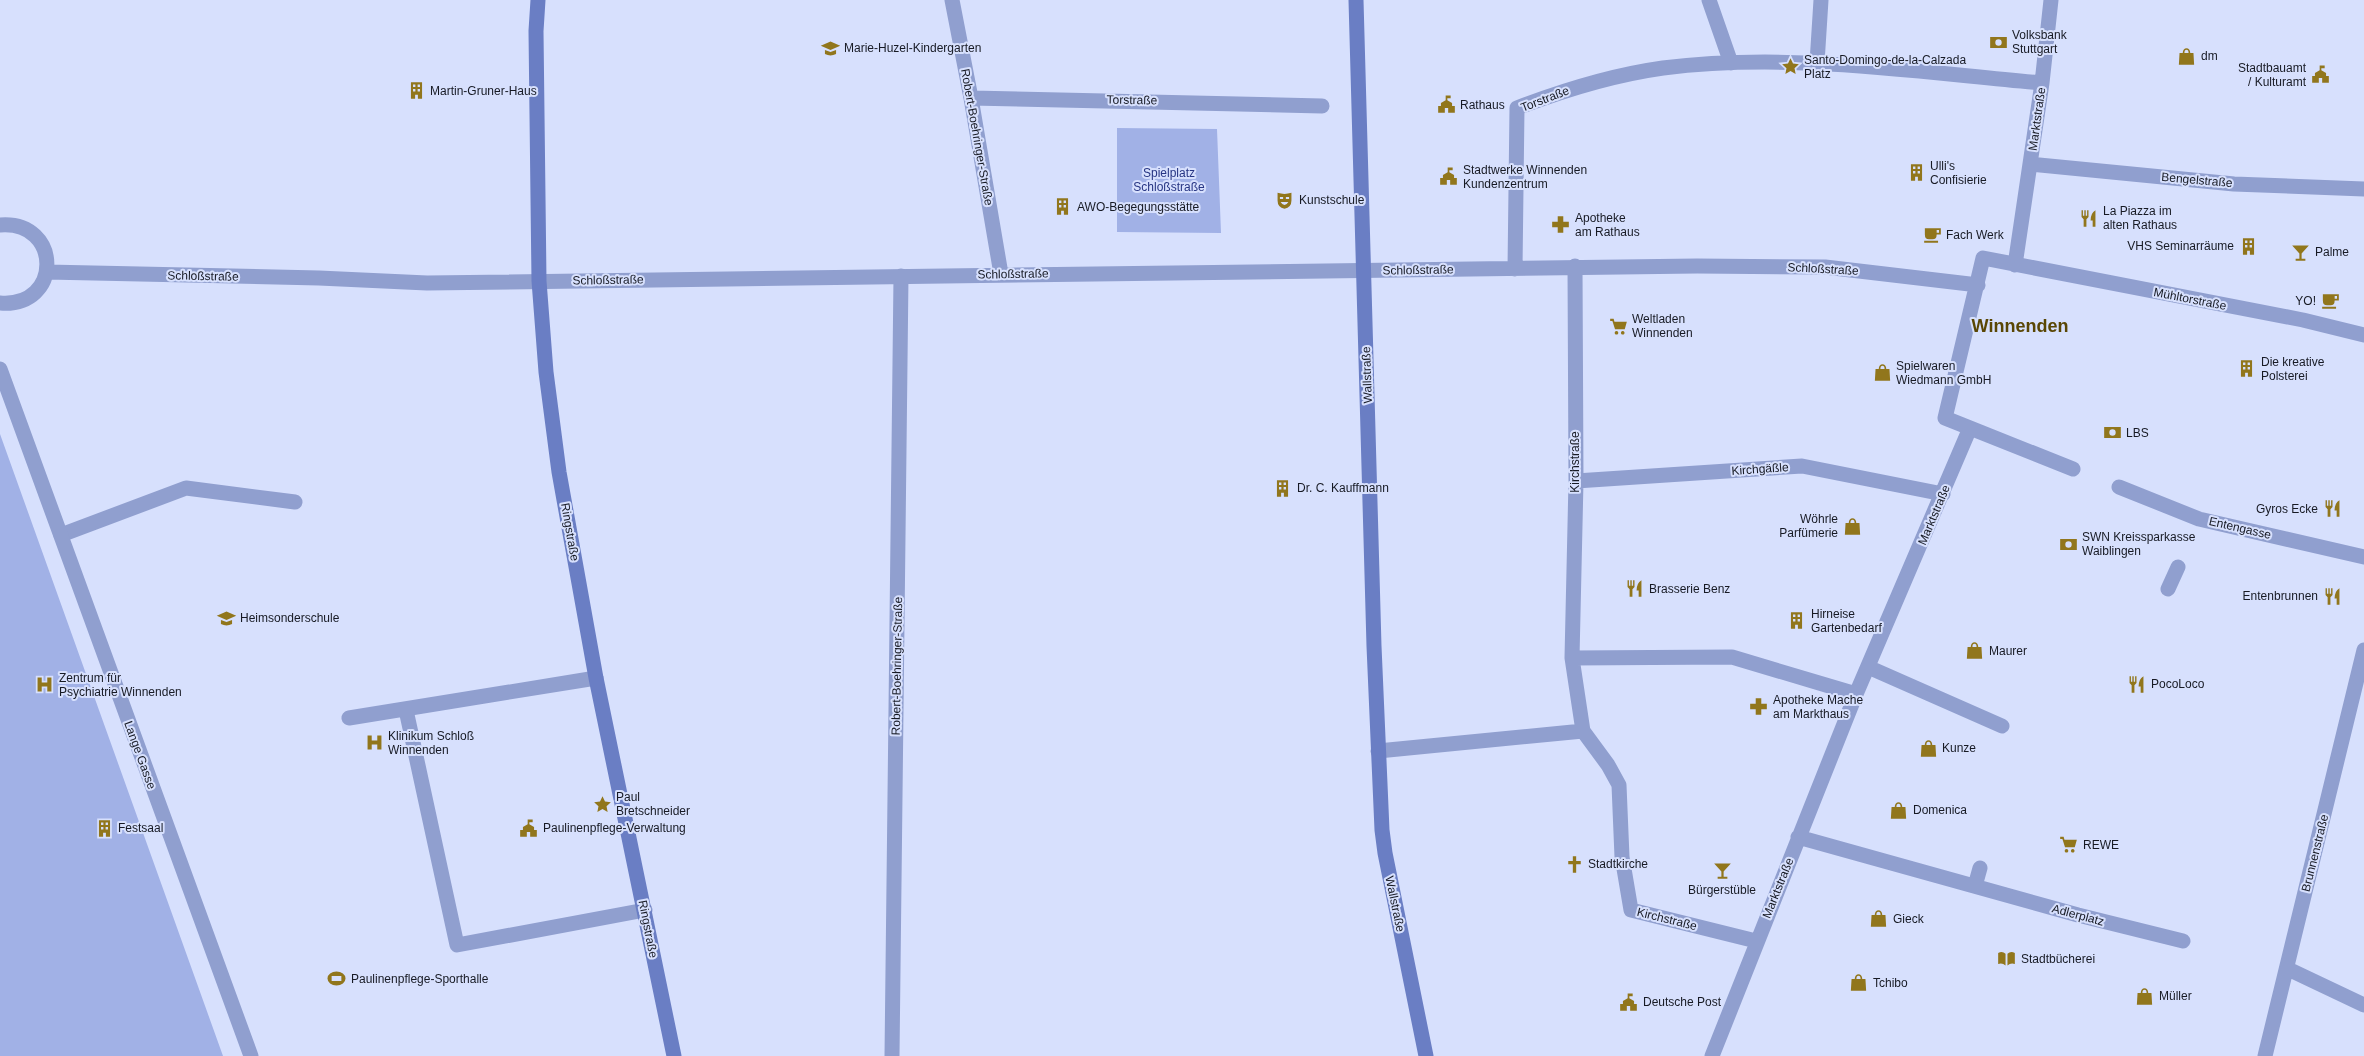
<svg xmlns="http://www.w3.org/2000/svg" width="2364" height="1056" font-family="Arial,sans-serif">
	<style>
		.green { fill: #a1b1e6 }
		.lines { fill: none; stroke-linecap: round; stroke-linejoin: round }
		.lane { stroke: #909fcf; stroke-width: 15 }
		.street { stroke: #909fcf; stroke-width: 15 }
		.secondary { stroke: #6a7ec4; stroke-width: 15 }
		.labels { text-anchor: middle; stroke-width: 4; stroke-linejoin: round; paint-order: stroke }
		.poi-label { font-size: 12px; fill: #171a24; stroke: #d7e0fd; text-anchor: start }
		.street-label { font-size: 12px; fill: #171a24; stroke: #d7e0fd }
		.park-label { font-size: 12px; fill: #273583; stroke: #d7e0fd }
		.district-label { font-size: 18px; font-weight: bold; fill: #594604; stroke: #d7e0fd }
	</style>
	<rect width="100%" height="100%" fill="#d7e0fd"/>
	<path class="green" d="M1117 128 1217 129 1221 233 1117 232Z
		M0 434 223 1056H0Z"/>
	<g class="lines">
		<path class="lane" d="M61 535 186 488 295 502
			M406 710 457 945 645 910
			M349 718 596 678"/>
		<path class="street" d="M952 0 971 98 1001 274
			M1709 0 1731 63
			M1817 63 1821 0
			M971 98 1322 106
			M2030 164 2234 184 2364 189
			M0 225C62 220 63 308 0 303
			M2015 265 2042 83 2051 0
			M1575 266 1576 481 1572 658 1583 731 1608 765 1619 785 1622 857 1631 910 1756 941
			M1515 269 1517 108C1564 90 1613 75 1663 68 1789 52 1916 72 2042 83
			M47 272 319 278 427 283 1697 266 1825 267 1978 285
			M0 369 251 1056
			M2073 469 1945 418 1983 258 2303 320 2364 335
			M1576 481 1802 466 1943 494
			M2119 487 2199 519 2364 557
			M2168 589 2178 567
			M1572 658 1732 657 1856 694
			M1868 667 2002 726
			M1378 751 1583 731
			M1798 837 2078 915 2183 941
			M1975 886 1980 868
			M2288 969 2364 1005
			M892 1056 901 276
			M1712 1056 1856 694 1970 428
			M2265 1056 2364 650"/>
		<path class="secondary" d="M538 0 536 31 539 281 546 372 559 472 596 678 674 1056
			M1356 0 1374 646 1382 830 1385 853 1426 1056"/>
	</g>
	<defs>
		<symbol id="bank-bare" viewBox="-9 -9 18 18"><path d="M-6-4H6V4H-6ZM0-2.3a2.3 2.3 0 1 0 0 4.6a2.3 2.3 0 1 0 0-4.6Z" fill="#91761c" stroke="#d7e0fd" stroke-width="2.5" paint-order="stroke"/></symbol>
		<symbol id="school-bare" viewBox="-9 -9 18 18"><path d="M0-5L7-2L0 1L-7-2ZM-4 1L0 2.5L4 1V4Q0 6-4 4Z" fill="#91761c" stroke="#d7e0fd" stroke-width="2.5" paint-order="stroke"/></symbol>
		<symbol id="shop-bare" viewBox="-9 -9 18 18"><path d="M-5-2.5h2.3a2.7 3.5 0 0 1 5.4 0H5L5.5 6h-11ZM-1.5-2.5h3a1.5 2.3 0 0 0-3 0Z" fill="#91761c" stroke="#d7e0fd" stroke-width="2.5" paint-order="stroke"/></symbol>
		<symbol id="sight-bare" viewBox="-9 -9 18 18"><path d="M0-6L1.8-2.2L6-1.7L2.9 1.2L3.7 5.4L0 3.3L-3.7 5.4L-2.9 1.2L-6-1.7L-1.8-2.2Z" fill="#91761c" stroke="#d7e0fd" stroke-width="2.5" paint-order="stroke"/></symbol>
		<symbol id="civic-bare" viewBox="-9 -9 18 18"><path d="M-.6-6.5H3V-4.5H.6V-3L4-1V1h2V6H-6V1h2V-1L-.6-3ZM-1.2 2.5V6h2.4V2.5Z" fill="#91761c" stroke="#d7e0fd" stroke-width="2.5" paint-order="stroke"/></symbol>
		<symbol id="building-bare" viewBox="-9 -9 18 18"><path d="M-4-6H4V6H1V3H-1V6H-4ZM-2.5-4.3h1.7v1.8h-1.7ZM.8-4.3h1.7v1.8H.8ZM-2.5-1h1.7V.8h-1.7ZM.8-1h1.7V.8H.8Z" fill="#91761c" stroke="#d7e0fd" stroke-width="2.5" paint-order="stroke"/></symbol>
		<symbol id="theatre-bare" viewBox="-9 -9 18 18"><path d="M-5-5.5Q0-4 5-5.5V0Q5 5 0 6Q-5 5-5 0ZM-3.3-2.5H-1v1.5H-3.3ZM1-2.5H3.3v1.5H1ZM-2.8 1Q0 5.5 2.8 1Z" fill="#91761c" stroke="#d7e0fd" stroke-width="2.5" paint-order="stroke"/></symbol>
		<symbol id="restaurant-bare" viewBox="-9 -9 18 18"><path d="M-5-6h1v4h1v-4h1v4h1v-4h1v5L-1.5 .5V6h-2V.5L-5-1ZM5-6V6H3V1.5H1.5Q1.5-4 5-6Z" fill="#91761c" stroke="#d7e0fd" stroke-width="2.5" paint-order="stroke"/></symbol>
		<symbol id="pharmacy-bare" viewBox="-9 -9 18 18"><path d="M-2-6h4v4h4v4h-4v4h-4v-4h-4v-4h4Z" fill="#91761c" stroke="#d7e0fd" stroke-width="2.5" paint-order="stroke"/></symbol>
		<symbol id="cafe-bare" viewBox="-9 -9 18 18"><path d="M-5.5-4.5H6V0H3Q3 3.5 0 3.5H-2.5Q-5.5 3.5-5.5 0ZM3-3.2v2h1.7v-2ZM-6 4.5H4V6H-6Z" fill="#91761c" stroke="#d7e0fd" stroke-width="2.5" paint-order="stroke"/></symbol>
		<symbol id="bar-bare" viewBox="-9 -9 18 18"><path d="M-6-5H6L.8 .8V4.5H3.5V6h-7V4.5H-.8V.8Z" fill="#91761c" stroke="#d7e0fd" stroke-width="2.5" paint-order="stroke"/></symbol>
		<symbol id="supermarket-bare" viewBox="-9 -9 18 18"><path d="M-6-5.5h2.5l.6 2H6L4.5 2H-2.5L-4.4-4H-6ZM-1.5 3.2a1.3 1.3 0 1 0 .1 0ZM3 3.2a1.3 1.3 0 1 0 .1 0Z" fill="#91761c" stroke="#d7e0fd" stroke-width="2.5" paint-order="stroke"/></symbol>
		<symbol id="hospital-bare" viewBox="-9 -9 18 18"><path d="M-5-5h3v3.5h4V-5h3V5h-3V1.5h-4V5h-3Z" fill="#91761c" stroke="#d7e0fd" stroke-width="2.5" paint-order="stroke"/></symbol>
		<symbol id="church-bare" viewBox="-9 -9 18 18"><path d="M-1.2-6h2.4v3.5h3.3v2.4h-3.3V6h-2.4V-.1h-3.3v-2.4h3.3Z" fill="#91761c" stroke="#d7e0fd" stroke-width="2.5" paint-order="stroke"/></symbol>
		<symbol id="library-bare" viewBox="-9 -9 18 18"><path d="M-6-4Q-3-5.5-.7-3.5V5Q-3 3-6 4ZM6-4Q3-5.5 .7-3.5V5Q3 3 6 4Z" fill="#91761c" stroke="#d7e0fd" stroke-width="2.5" paint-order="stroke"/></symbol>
		<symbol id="stadium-bare" viewBox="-9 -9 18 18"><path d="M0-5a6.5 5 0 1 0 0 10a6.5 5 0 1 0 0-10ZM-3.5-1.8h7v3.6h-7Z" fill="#91761c" stroke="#d7e0fd" stroke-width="2.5" paint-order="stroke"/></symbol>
	</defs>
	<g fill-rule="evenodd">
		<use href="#bank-bare" x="1986" y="30" width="25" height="25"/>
		<use href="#school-bare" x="818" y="36" width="25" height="25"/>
		<use href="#shop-bare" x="2174" y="44" width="25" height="25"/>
		<use href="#sight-bare" x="1778" y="54" width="25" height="25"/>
		<use href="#civic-bare" x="2308" y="62" width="25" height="25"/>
		<use href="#building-bare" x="404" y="78" width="25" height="25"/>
		<use href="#civic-bare" x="1434" y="92" width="25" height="25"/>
		<use href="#building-bare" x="1904" y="160" width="25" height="25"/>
		<use href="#civic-bare" x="1436" y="164" width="25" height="25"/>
		<use href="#theatre-bare" x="1272" y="188" width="25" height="25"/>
		<use href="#building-bare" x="1050" y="194" width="25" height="25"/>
		<use href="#restaurant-bare" x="2076" y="206" width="25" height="25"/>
		<use href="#pharmacy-bare" x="1548" y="212" width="25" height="25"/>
		<use href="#cafe-bare" x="1920" y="222" width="25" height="25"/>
		<use href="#building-bare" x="2236" y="234" width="25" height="25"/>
		<use href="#bar-bare" x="2288" y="240" width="25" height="25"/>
		<use href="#cafe-bare" x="2318" y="288" width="25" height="25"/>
		<use href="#supermarket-bare" x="1606" y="314" width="25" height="25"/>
		<use href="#building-bare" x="2234" y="356" width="25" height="25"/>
		<use href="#shop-bare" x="1870" y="360" width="25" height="25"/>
		<use href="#bank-bare" x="2100" y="420" width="25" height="25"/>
		<use href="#building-bare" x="1270" y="476" width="25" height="25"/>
		<use href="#restaurant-bare" x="2320" y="496" width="25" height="25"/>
		<use href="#shop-bare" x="1840" y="514" width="25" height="25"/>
		<use href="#bank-bare" x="2056" y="532" width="25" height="25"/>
		<use href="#restaurant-bare" x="1622" y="576" width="25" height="25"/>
		<use href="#restaurant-bare" x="2320" y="584" width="25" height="25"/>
		<use href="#school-bare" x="214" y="606" width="25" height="25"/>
		<use href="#building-bare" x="1784" y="608" width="25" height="25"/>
		<use href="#shop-bare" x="1962" y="638" width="25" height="25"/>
		<use href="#restaurant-bare" x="2124" y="672" width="25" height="25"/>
		<use href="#hospital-bare" x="32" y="672" width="25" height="25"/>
		<use href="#pharmacy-bare" x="1746" y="694" width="25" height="25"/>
		<use href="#hospital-bare" x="362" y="730" width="25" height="25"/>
		<use href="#shop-bare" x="1916" y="736" width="25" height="25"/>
		<use href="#sight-bare" x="590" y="792" width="25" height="25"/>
		<use href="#shop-bare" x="1886" y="798" width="25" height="25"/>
		<use href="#building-bare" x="92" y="816" width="25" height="25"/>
		<use href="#civic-bare" x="516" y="816" width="25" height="25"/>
		<use href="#supermarket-bare" x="2056" y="832" width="25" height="25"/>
		<use href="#church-bare" x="1562" y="852" width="25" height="25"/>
		<use href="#bar-bare" x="1710" y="858" width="25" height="25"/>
		<use href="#shop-bare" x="1866" y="906" width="25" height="25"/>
		<use href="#library-bare" x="1994" y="946" width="25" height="25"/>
		<use href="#stadium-bare" x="324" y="966" width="25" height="25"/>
		<use href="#shop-bare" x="1846" y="970" width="25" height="25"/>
		<use href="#shop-bare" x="2132" y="984" width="25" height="25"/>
		<use href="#civic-bare" x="1616" y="990" width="25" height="25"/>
	</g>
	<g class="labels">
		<g class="poi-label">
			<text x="2012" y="39">Volksbank<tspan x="2012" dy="14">Stuttgart</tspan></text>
			<text x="844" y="52">Marie-Huzel-Kindergarten</text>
			<text x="2201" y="60">dm</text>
			<text x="1804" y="64">Santo-Domingo-de-la-Calzada<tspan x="1804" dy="14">Platz</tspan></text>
			<text x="2306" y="72" text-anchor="end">Stadtbauamt<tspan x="2306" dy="14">/ Kulturamt</tspan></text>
			<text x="430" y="95">Martin-Gruner-Haus</text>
			<text x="1460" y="109">Rathaus</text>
			<text x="1930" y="170">Ulli's<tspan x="1930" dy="14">Confisierie</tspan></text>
			<text x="1463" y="174">Stadtwerke Winnenden<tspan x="1463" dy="14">Kundenzentrum</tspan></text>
			<text x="1299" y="204">Kunstschule</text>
			<text x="1077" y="211">AWO-Begegungsstätte</text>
			<text x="2103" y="215">La Piazza im<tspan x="2103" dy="14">alten Rathaus</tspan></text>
			<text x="1575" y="222">Apotheke<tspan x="1575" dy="14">am Rathaus</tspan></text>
			<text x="1946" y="239">Fach Werk</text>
			<text x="2234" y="250" text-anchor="end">VHS Seminarräume</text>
			<text x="2315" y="256">Palme</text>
			<text x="2316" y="305" text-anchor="end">YO!</text>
			<text x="1632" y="323">Weltladen<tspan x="1632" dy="14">Winnenden</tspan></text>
			<text x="2261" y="366">Die kreative<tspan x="2261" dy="14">Polsterei</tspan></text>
			<text x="1896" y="370">Spielwaren<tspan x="1896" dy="14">Wiedmann GmbH</tspan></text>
			<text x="2126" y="437">LBS</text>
			<text x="1297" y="492">Dr. C. Kauffmann</text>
			<text x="2318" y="513" text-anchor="end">Gyros Ecke</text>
			<text x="1838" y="523" text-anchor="end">Wöhrle<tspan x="1838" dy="14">Parfümerie</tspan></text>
			<text x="2082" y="541">SWN Kreissparkasse<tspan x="2082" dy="14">Waiblingen</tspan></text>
			<text x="1649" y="593">Brasserie Benz</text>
			<text x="2318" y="600" text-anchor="end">Entenbrunnen</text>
			<text x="1811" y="618">Hirneise<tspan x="1811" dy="14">Gartenbedarf</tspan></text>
			<text x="240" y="622">Heimsonderschule</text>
			<text x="1989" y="655">Maurer</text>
			<text x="59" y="682">Zentrum für<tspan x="59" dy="14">Psychiatrie Winnenden</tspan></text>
			<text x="2151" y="688">PocoLoco</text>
			<text x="1773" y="704">Apotheke Mache<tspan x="1773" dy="14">am Markthaus</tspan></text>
			<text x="388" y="740">Klinikum Schloß<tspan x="388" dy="14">Winnenden</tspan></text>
			<text x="1942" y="752">Kunze</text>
			<text x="616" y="801">Paul<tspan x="616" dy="14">Bretschneider</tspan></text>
			<text x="1913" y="814">Domenica</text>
			<text x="118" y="832">Festsaal</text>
			<text x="543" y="832">Paulinenpflege-Verwaltung</text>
			<text x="2083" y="849">REWE</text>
			<text x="1588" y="868">Stadtkirche</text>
			<text x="1722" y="894" text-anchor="middle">Bürgerstüble</text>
			<text x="1893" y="923">Gieck</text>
			<text x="2021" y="963">Stadtbücherei</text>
			<text x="351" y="983">Paulinenpflege-Sporthalle</text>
			<text x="1873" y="987">Tchibo</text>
			<text x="2159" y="1000">Müller</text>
			<text x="1643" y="1006">Deutsche Post</text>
		</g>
		<g class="street-label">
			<text transform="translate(1545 99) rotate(-21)" y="4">Torstraße</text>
			<text transform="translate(1132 100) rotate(1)" y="4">Torstraße</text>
			<text transform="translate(2037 119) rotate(-82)" y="4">Marktstraße</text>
			<text transform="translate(977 137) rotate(80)" y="4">Robert-Boehringer-Straße</text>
			<text transform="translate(2197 180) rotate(5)" y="4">Bengelstraße</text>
			<text transform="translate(1823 269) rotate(3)" y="4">Schloßstraße</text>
			<text transform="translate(1418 270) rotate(-1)" y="4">Schloßstraße</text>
			<text transform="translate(1013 274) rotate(-1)" y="4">Schloßstraße</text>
			<text transform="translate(203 276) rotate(1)" y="4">Schloßstraße</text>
			<text transform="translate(608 280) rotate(-1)" y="4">Schloßstraße</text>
			<text transform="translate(2190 299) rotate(11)" y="4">Mühltorstraße</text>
			<text transform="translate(1367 375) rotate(-92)" y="4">Wallstraße</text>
			<text transform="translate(1575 462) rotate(-90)" y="4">Kirchstraße</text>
			<text transform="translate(1760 469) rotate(-4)" y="4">Kirchgäßle</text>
			<text transform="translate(1934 515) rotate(-67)" y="4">Marktstraße</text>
			<text transform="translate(2240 528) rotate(13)" y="4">Entengasse</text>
			<text transform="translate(570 532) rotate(80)" y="4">Ringstraße</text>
			<text transform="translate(897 666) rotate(-89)" y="4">Robert-Boehringer-Straße</text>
			<text transform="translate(140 755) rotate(70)" y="4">Lange Gasse</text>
			<text transform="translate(2315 853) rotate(-76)" y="4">Brunnenstraße</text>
			<text transform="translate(1778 888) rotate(-68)" y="4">Marktstraße</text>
			<text transform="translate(1395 904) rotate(78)" y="4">Wallstraße</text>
			<text transform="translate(2078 915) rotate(15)" y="4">Adlerplatz</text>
			<text transform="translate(1667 919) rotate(14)" y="4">Kirchstraße</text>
			<text transform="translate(648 929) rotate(79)" y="4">Ringstraße</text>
		</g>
		<g class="park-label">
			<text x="1169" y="177">Spielplatz<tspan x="1169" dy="14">Schloßstraße</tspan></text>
		</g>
		<g class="district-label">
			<text x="2020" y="332">Winnenden</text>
		</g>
	</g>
</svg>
